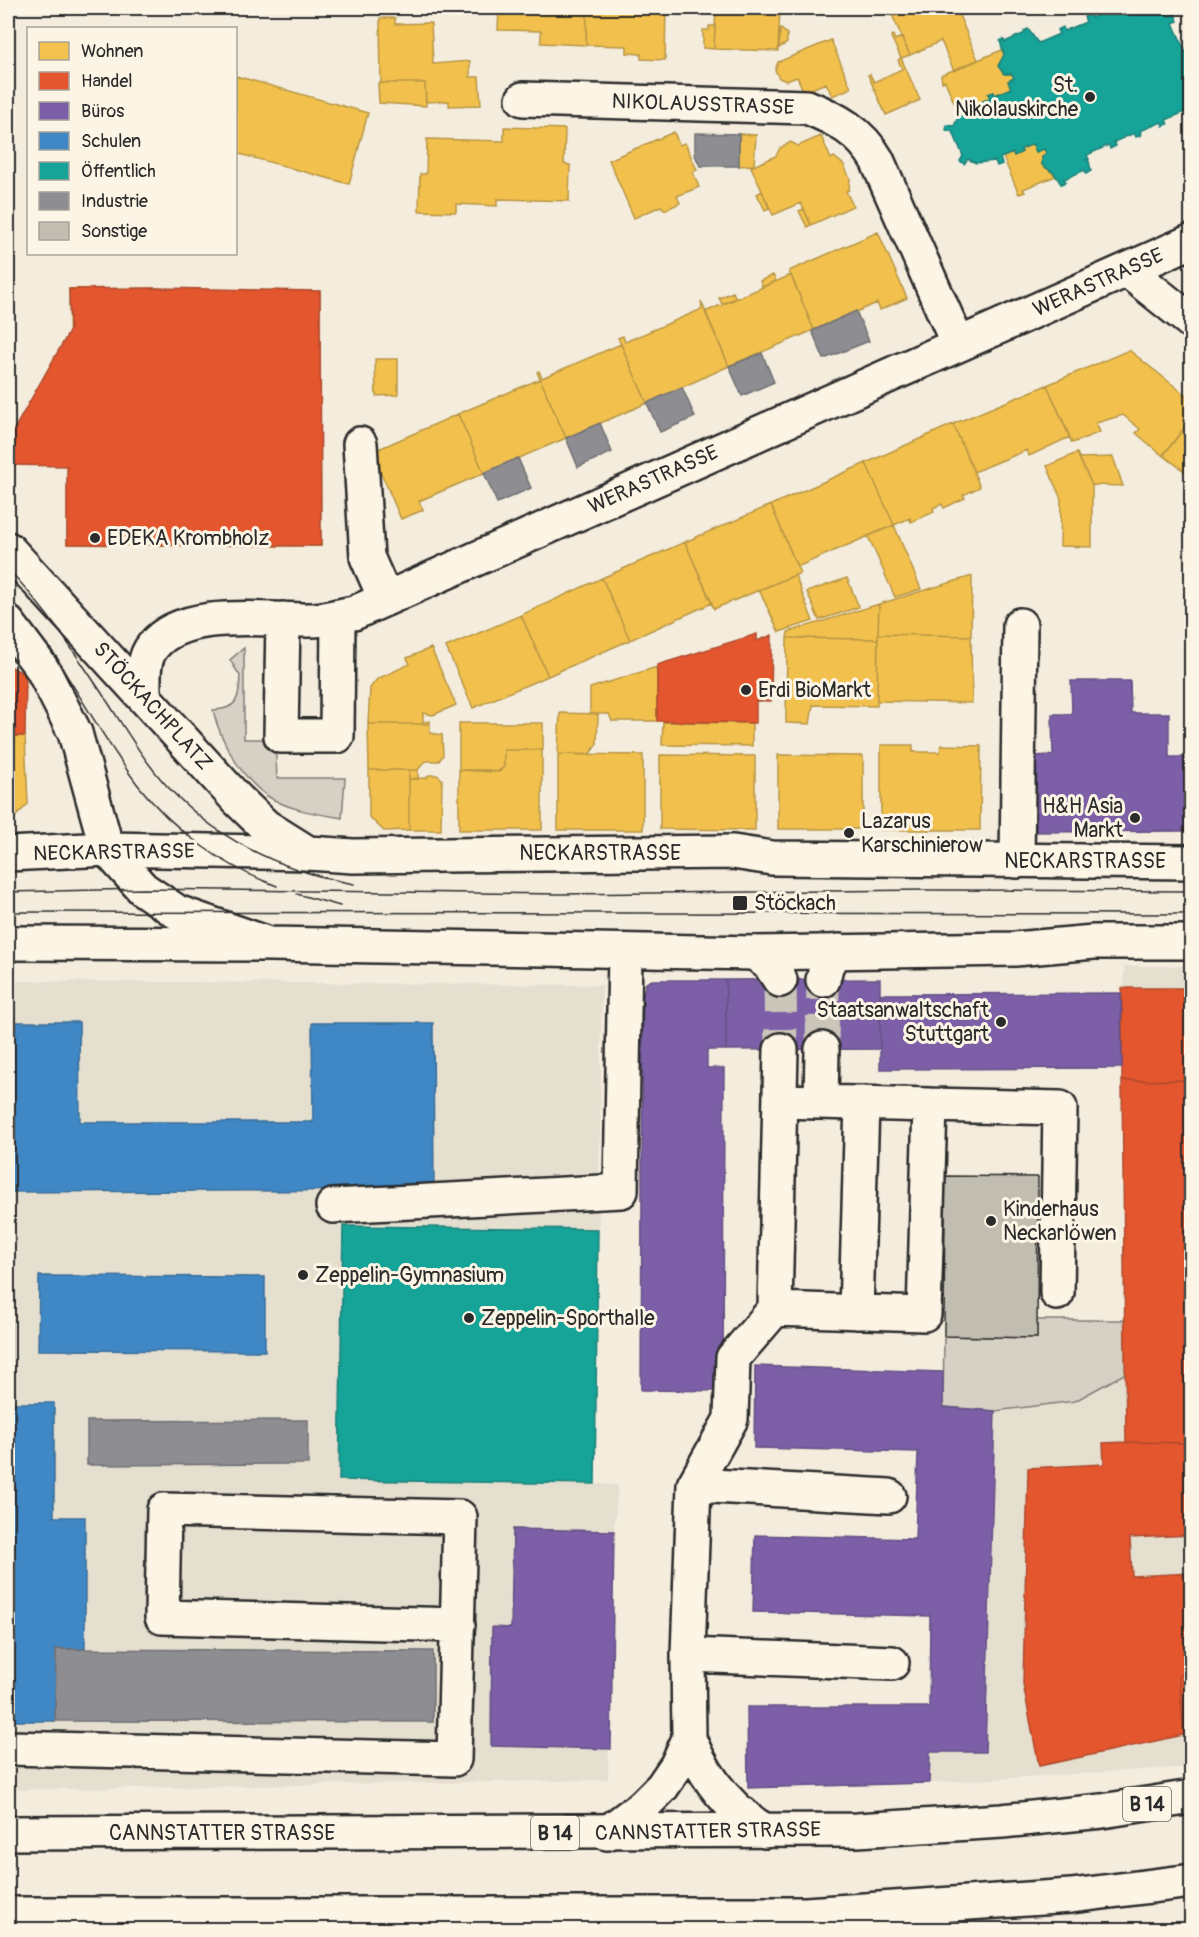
<svg xmlns="http://www.w3.org/2000/svg" width="1199" height="1937" font-family="Pangolin,sans-serif">
	<style>
		.built { fill: #e5dfd0 }
		.green { fill: #d6d1c4; stroke: #807e78; stroke-width: 1.5 }
		.homes { fill: #f2c14e; stroke: #b69444; stroke-width: 1.5 }
		.shops { fill: #e4572e; stroke: #ac4a2d; stroke-width: 1.5 }
		.offices { fill: #7b5ea7; stroke: #634f82; stroke-width: 1.5 }
		.schools { fill: #3f88c5; stroke: #396c97; stroke-width: 1.5 }
		.public { fill: #17a398; stroke: #1d7f77; stroke-width: 1.5 }
		.industry { fill: #8d8d92; stroke: #707073; stroke-width: 1.5 }
		.building { fill: #c2bdb1; stroke: #2b2b2b; stroke-width: 1.5 }
		.lines { fill: none; stroke-linecap: round; stroke-linejoin: round }
		.minor-tunnel { stroke: #ccc6ba; stroke-width: 33; stroke-dasharray: 33 16; stroke-linecap: butt }
		.minor-casing { stroke: #2b2b2b; stroke-width: 38 }
		.major-casing { stroke: #2b2b2b; stroke-width: 38 }
		.minor { stroke: #fcf5e5; stroke-width: 33 }
		.major { stroke: #fcf5e5; stroke-width: 33 }
		.tram { stroke: #2b2b2b; stroke-width: 1.5 }
		.poi-dot { fill: #2b2b2b; stroke: #fcf5e5; stroke-width: 2 }
		.labels { text-anchor: middle; stroke-width: 6; stroke-linejoin: round; paint-order: stroke }
		.shield { fill: #fcf5e5; stroke: #6a6863; stroke-width: 1.5 }
		.shield-label { font-size: 20px; font-weight: bold; fill: #2b2b2b }
		.poi-label { font-size: 21px; fill: #2b2b2b; stroke: #fcf5e5; text-anchor: start }
		.street-label { font-size: 21px; fill: #2b2b2b; stroke: #fcf5e5 }
	</style>
	<rect width="100%" height="100%" fill="#f4edde"/>
	<filter id="ink" filterUnits="userSpaceOnUse"><feTurbulence type="fractalNoise" baseFrequency=".0167" numOctaves="2"/><feDisplacementMap in="SourceGraphic" scale="12" xChannelSelector="R" yChannelSelector="G"/><feConvolveMatrix kernelMatrix="1 2 1 2 8 2 1 2 1" color-interpolation-filters="sRGB"/></filter>
	<g filter="url(#ink)">
		<path class="built" d="M1124 966H1191V1767L929 1783 930 1752H985L995 1411 1075 1401 1126 1372 1122 1068Z
			M8 981 602 985 595 1484 618 1485 614 1531 608 1780 8 1790Z"/>
		<path class="green" d="M244 648V739H275L277 778H345L342 818C319 814 295 811 274 800 244 784 220 741 213 710 238 709 239 699 240 676L230 660Z
			M1037 1320H1125L1126 1373 1075 1401 995 1411 943 1407 944 1336 1037 1338Z"/>
		<path class="homes" d="M499 8H587L586 45 541 43V31L498 30Z
			M587 8H666L665 60 641 59V54L627 53V46L586 45Z
			M716 8H780L778 51 714 49Z
			M889 8H956L978 60 954 71 941 41 910 55Z
			M380 18H395V24L431 23 433 64 470 61V77H479L481 105 449 106V101L426 102 425 83H381Z
			M709 26H715L714 49 703 48V30H709Z
			M780 28 787 34V43L779 48Z
			M893 35 895 40 901 37 910 55 901 58 891 37Z
			M831 40 851 88 832 96 826 83 804 92 797 77 786 81 779 78 775 70 778 62Z
			M1002 50 1004 55 998 66 1004 74H1012L1014 78 1008 81 1011 88 995 95 994 92 988 94 990 98 977 104 975 99H968L956 107 945 81 942 82 941 75Z
			M901 58 920 100 886 115 868 75 870 74 874 82 902 69 898 60Z
			M236 76 368 113 349 184 236 153Z
			M378 83H425L426 106 379 103Z
			M504 127 565 129 564 164 570 165 569 201 497 199V206L456 204V212L419 211 420 174H426L427 139 504 141Z
			M674 132 679 145 685 143 697 170 693 172 699 187 677 196 680 203 665 210 661 206 634 218 609 160Z
			M739 134 756 135 754 165 739 166Z
			M821 136 831 159 834 157 844 165 850 179 849 190 846 191 853 206 811 225 801 203 773 215 751 167 776 156 780 148 791 142 798 146Z
			M1033 144 1036 152 1044 149 1046 153 1042 157V165L1056 176 1023 189 1025 192 1019 194 1003 157 1013 153 1014 156 1022 152 1021 149Z
			M762 191 769 208 765 210 757 194Z
			M804 209 811 225 807 227 799 211Z
			M878 232 907 298 880 310 877 303 814 330 789 271Z
			M773 275 776 281 762 287 760 281Z
			M791 275 814 330 729 366 705 312Z
			M158 288 159 416H70L69 289Z
			M200 290 320 291V378H199Z
			M733 292 736 298 722 304 719 298Z
			M701 301 729 366 647 403 618 338 623 336 625 342 702 309Z
			M621 344 647 403 566 438 537 372 539 371 542 378Z
			M1129 350 1192 400V418L1163 456 1136 433 1140 429 1123 415 1096 423 1100 432 1072 443 1047 385Z
			M375 359H398V395L376 396Z
			M540 379 566 438 484 473 458 414Z
			M1047 385 1070 437 1029 456 1027 450 974 472 953 424Z
			M238 412 320 414 321 546H273L238 461Z
			M458 414 484 473 419 501 423 510 401 519 372 452Z
			M1192 418V477L1163 455Z
			M953 424 980 487 963 495 965 498 944 508 942 504 933 508 934 512 911 522 910 518 894 525 866 463Z
			M68 453 202 454 201 546 67 544Z
			M1077 453 1092 485V547L1060 546 1061 499 1047 466Z
			M1113 457 1123 486 1092 485 1079 458Z
			M866 463 894 525 797 567 771 505Z
			M771 505 800 573 714 609 685 542Z
			M894 525 921 589 895 597 868 536Z
			M685 542 712 603 630 640 602 578Z
			M795 575 813 621 779 632 759 590Z
			M972 576 971 636 878 634 879 604Z
			M602 578 630 640 548 676 521 615Z
			M847 578 859 607 819 620 807 592Z
			M879 604 878 639 787 638 788 632Z
			M521 615 548 676 473 708 446 647Z
			M878 634 971 636 972 703 877 701Z
			M787 638 878 639 877 706 813 705 810 724 786 723Z
			M431 648 456 705 433 715 423 713V722L430 721V724H368L370 688 377 679 410 664 407 658Z
			M657 667V721H612L609 714H590V688Z
			M560 713 598 714 597 744 589 755 558 754Z
			M663 722 752 723V746L662 745Z
			M459 723H543V750H504V767L497 772 489 770H459Z
			M368 724H430V733L442 735 443 755 439 761H425L418 770H369Z
			M8 736H25L28 804 9 823Z
			M881 745H913V752H940L941 745 981 746 980 830H881Z
			M504 750H542V830H459V770L499 772 504 767Z
			M558 754 643 755V830H558Z
			M660 755 755 756V830L660 829Z
			M778 755 863 756V829H778Z
			M369 770H409V830L384 831 369 817Z
			M409 770H418V779H409Z
			M429 775H437L442 779 441 830H409V779L426 778Z"/>
		<path class="shops" d="M158 288 320 291 321 546 67 544V466L8 465V440L70 330 69 289Z
			M757 634V641L772 635 771 701H756V723L657 721V665Z
			M8 665 26 675 25 736H8Z
			M1122 988H1192V1080L1122 1081Z
			M1192 1080V1443L1126 1442 1122 1081Z
			M1126 1442 1192 1443V1535L1130 1538 1132 1576 1192 1573V1674L1179 1675 1184 1735 1039 1766 1023 1684 1028 1468 1104 1464 1103 1443Z
			M1192 1674V1735H1184L1179 1675Z"/>
		<path class="offices" d="M1071 681H1130L1131 713H1169V757H1187L1188 831 1032 832V756L1053 755 1052 714H1072Z
			M1187 757H1192V831H1188Z
			M880 979V1049L726 1050V980Z
			M652 980H726V1050H707V1068H724L723 1391 641 1390 643 995 646 983Z
			M1121 993 1122 1068 880 1069V994Z
			M755 1366 943 1372V1407L995 1411 985 1752H930L929 1783 748 1788 747 1707H929L930 1616 753 1612 755 1535 915 1539 918 1452 754 1448Z
			M513 1529 614 1531 611 1749 491 1746 492 1627 511 1628Z"/>
		<path class="schools" d="M8 1022H79L80 1122H313L312 1023H433L434 1190 8 1192Z
			M39 1276 265 1277V1351L38 1350Z
			M8 1320H11V1403H54V1517H85V1650L56 1649 55 1721H8Z"/>
		<path class="public" d="M1111 8H1162L1170 16 1175 14 1178 21 1173 23 1192 66V113L1188 114 1187 111 1166 120 1168 124 1163 126 1162 122 1140 131 1141 135 1136 137 1134 133 1114 142 1116 146 1110 149 1109 145 1087 155 1089 159 1086 160 1089 161 1091 171 1086 174 1085 170 1064 179 1066 182 1061 184 1054 173 1042 165V157L1046 153 1044 149 1036 152 1033 144 1021 149 1022 152 1014 156 1013 153 1000 158 1002 164 997 166 995 161 976 163 968 159 964 164 960 161 963 156 953 132 946 130 947 125 954 126 959 115 972 107 969 101 975 99 977 104 990 98 988 94 994 92 995 95 1011 88 1008 81 1014 78 1012 74H1004L998 66 1004 55 1000 41 1003 39 1005 42 1025 33 1024 31 1028 29 1038 43 1059 34 1057 30 1063 27 1064 31 1086 22 1084 17 1090 14 1091 18Z
			M343 1226 598 1229 595 1484 339 1480Z"/>
		<path class="industry" d="M695 133 739 134V166H700L695 155Z
			M856 311 869 341 824 359 812 331Z
			M762 353 774 382 742 396 729 366Z
			M682 387 695 417 660 432 647 403Z
			M600 423 612 452 578 467 566 438Z
			M518 458 531 488 497 503 484 473Z
			M308 1420V1464L87 1465V1421Z
			M56 1649 433 1651V1722L55 1721Z"/>
		<path class="building" d="M945 1176 1038 1177 1037 1338 944 1336Z"/>
		<g class="lines">
			<path class="minor-tunnel" d="M780 980 781 1050
				M822 1049 823 980"/>
			<defs>
				<path id="minor" d="M523 99 807 107C837 119 861 132 877 160L958 344
					M1127 270 1192 322
					M360 444 367 557 385 598
					M283 619 281 736H337L338 616
					M144 695C144 679 142 659 153 646 183 607 268 621 312 620 326 620 340 615 354 613L1192 241
					M8 854 107 849 308 853
					M1017 861 1020 625
					M8 943 264 944
					M755 953 770 965 780 980
					M823 980 827 963 839 951
					M781 1101 930 1105 924 1314 775 1309 781 1050
					M821 1102 822 1049
					M930 1105 1060 1108 1057 1293
					M333 1206 621 1191 625 951
					M856 1312 862 1103
					M694 1485 889 1496
					M688 1655 892 1663
					M689 1739C705 1778 729 1809 765 1831
					M8 1748 454 1759 460 1517 164 1510 162 1617 458 1625
					M607 1833 643 1806 662 1787 677 1765 689 1739 688 1655 694 1485 731 1419 733 1358 775 1309"/>
				<path id="major" d="M8 549 237 799 265 826 308 853 353 856 733 852 772 858 1192 862
					M8 623 42 668 75 733 107 849 143 889 177 912 269 944 755 953 1015 949 1094 942H1192
					M8 1833 857 1830 1002 1821 1102 1811 1192 1797
					M8 1914H806L1071 1896 1192 1881"/>
			</defs>
			<use href="#minor" class="minor-casing"/>
			<use href="#major" class="major-casing"/>
			<use href="#minor" class="minor"/>
			<use href="#major" class="major"/>
			<path class="tram" d="M8 569C47 610 78 657 109 704 127 732 145 762 167 786 217 840 283 871 354 884
				M8 597C61 653 91 724 138 785 173 830 224 867 277 886
				M8 892 143 889 560 894 927 890 1192 891
				M297 894 340 906
				M8 912 1192 914"/>
		</g>
	</g>
	<g class="poi-dot">
		<circle cx="1090" cy="97" r="6"/>
		<circle cx="95" cy="538" r="6"/>
		<circle cx="746" cy="690" r="6"/>
		<circle cx="1135" cy="818" r="6"/>
		<circle cx="849" cy="833" r="6"/>
		<rect x="732" y="895" width="16" height="16" rx="3"/>
		<circle cx="1001" cy="1022" r="6"/>
		<circle cx="991" cy="1221" r="6"/>
		<circle cx="303" cy="1275" r="6"/>
		<circle cx="469" cy="1318" r="6"/>
	</g>
	<g class="labels">
		<g class="shield">
			<rect x="1123" y="1787" width="48" height="34" rx="4.5"/>
			<rect x="531" y="1816" width="48" height="34" rx="4.5"/>
		</g>
		<g class="shield-label">
			<text x="1147" y="1811">B 14</text>
			<text x="555" y="1840">B 14</text>
		</g>
		<g class="poi-label">
			<text x="1078" y="92" text-anchor="end">St.<tspan x="1078" dy="24">Nikolauskirche</tspan></text>
			<text x="107" y="545">EDEKA Krombholz</text>
			<text x="758" y="697">Erdi BioMarkt</text>
			<text x="1123" y="813" text-anchor="end">H&amp;H Asia<tspan x="1123" dy="24">Markt</tspan></text>
			<text x="861" y="828">Lazarus<tspan x="861" dy="24">Karschinierow</tspan></text>
			<text x="754" y="910">Stöckach</text>
			<text x="989" y="1017" text-anchor="end">Staatsanwaltschaft<tspan x="989" dy="24">Stuttgart</tspan></text>
			<text x="1003" y="1216">Kinderhaus<tspan x="1003" dy="24">Neckarlöwen</tspan></text>
			<text x="315" y="1282">Zeppelin-Gymnasium</text>
			<text x="481" y="1325">Zeppelin-Sporthalle</text>
		</g>
		<g class="street-label">
			<text transform="translate(703 104) rotate(2)" y="7">NIKOLAUSSTRASSE</text>
			<text transform="translate(1098 282) rotate(-24)" y="7">WERASTRASSE</text>
			<text transform="translate(653 479) rotate(-24)" y="7">WERASTRASSE</text>
			<text transform="translate(153 706) rotate(48)" y="7">STÖCKACHPLATZ</text>
			<text transform="translate(114 852) rotate(-1)" y="7">NECKARSTRASSE</text>
			<text x="600" y="860">NECKARSTRASSE</text>
			<text x="1085" y="868">NECKARSTRASSE</text>
			<text transform="translate(708 1831) rotate(-1)" y="7">CANNSTATTER STRASSE</text>
			<text x="222" y="1840">CANNSTATTER STRASSE</text>
		</g>
	</g>
	<rect width="1199" height="1937" fill="none" stroke="#fcf5e5" stroke-width="30"/>
	<rect x="15" y="15" width="1169" height="1907" fill="none" stroke="#2b2b2b" stroke-width="2" filter="url(#ink)"/>
	<rect x="27" y="27" width="210" height="228" fill="#fcf5e5" stroke="#a8a49b" stroke-width="1.5"/>
	<rect x="39" y="42" width="30" height="18" fill="#f2c14e" stroke="#a8a49b" stroke-width="1.5"/>
	<text x="81" y="57" font-size="18" fill="#2b2b2b">Wohnen</text>
	<rect x="39" y="72" width="30" height="18" fill="#e4572e" stroke="#a8a49b" stroke-width="1.5"/>
	<text x="81" y="87" font-size="18" fill="#2b2b2b">Handel</text>
	<rect x="39" y="102" width="30" height="18" fill="#7b5ea7" stroke="#a8a49b" stroke-width="1.5"/>
	<text x="81" y="117" font-size="18" fill="#2b2b2b">Büros</text>
	<rect x="39" y="132" width="30" height="18" fill="#3f88c5" stroke="#a8a49b" stroke-width="1.5"/>
	<text x="81" y="147" font-size="18" fill="#2b2b2b">Schulen</text>
	<rect x="39" y="162" width="30" height="18" fill="#17a398" stroke="#a8a49b" stroke-width="1.5"/>
	<text x="81" y="177" font-size="18" fill="#2b2b2b">Öffentlich</text>
	<rect x="39" y="192" width="30" height="18" fill="#8d8d92" stroke="#a8a49b" stroke-width="1.5"/>
	<text x="81" y="207" font-size="18" fill="#2b2b2b">Industrie</text>
	<rect x="39" y="222" width="30" height="18" fill="#c2bdb1" stroke="#a8a49b" stroke-width="1.5"/>
	<text x="81" y="237" font-size="18" fill="#2b2b2b">Sonstige</text>
</svg>
